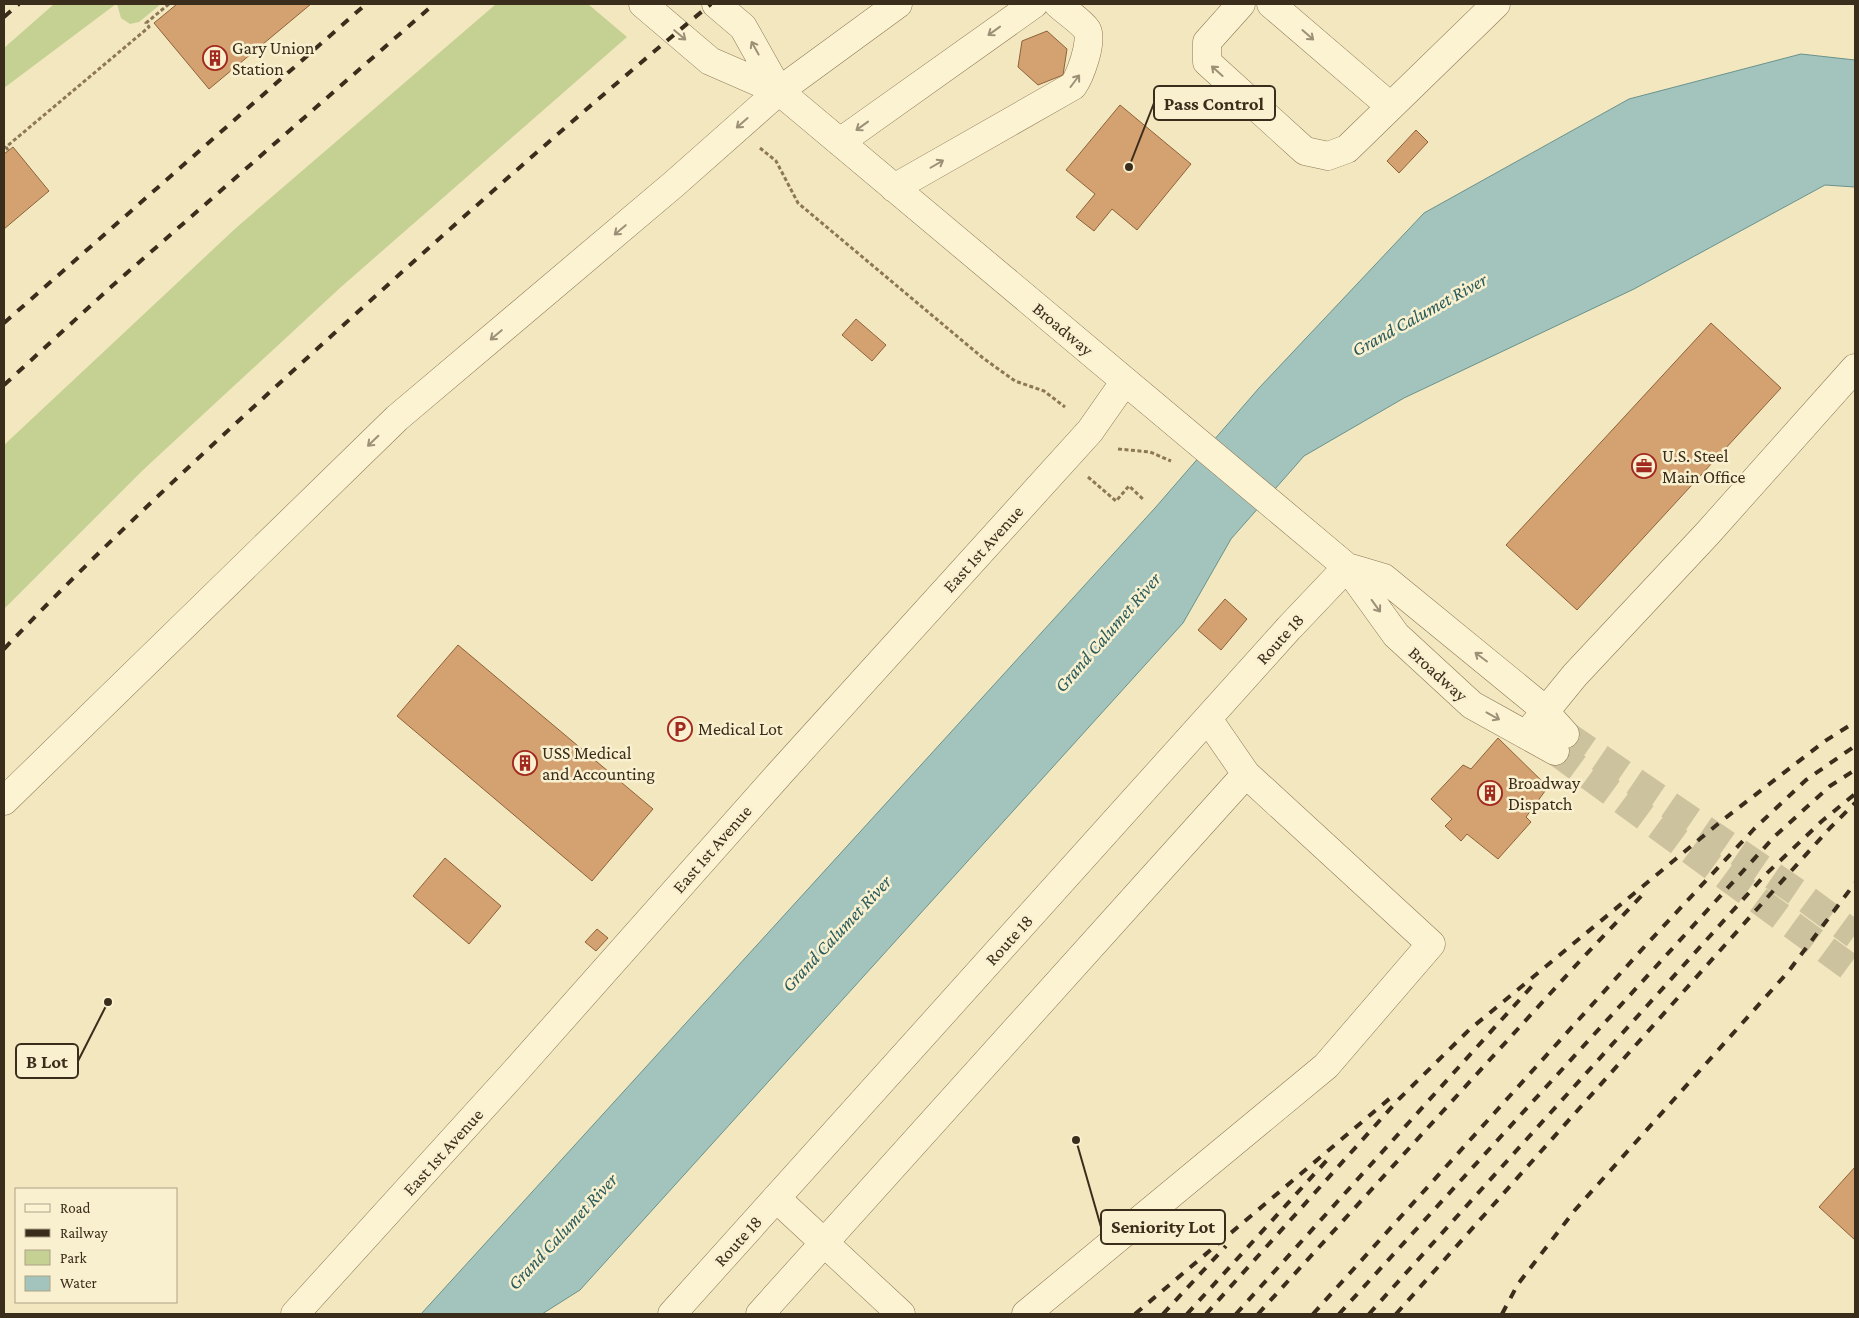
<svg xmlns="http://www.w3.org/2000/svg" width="1859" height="1318" font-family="'Crimson Pro',serif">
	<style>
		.green { fill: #c5d192 }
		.water { fill: #a3c4bd; stroke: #69928c }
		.building { fill: #d4a271; stroke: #8e6239 }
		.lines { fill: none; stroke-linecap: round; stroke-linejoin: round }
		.minor-tunnel { stroke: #cdc29e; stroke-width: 28; stroke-dasharray: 28 14; stroke-linecap: butt }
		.minor-casing { stroke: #8d7755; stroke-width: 29 }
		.path { stroke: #8d7755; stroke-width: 3; stroke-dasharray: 4 2.5; stroke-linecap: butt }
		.minor { stroke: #fcf3d3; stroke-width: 28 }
		.rail { stroke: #3b2d1b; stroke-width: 4; stroke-dasharray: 9 9; stroke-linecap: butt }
		.oneway { stroke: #9c9077 }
		.labels { text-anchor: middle; stroke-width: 5; stroke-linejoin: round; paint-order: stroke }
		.poi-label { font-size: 18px; fill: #3b2d1b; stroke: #f9f0cf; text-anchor: start }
		.street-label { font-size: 18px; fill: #3b2d1b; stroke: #f9f0cf }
		.water-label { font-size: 19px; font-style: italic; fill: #295b5c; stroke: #f9f0cf }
		.leader { fill: none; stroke: #3b2d1b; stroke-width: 2 }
		.callout-dot { fill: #3b2d1b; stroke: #f9f0cf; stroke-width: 2 }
		.callout { fill: #f9f0cf; stroke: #3b2d1b; stroke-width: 2 }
		.callout-label { font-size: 19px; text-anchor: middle; font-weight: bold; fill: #3b2d1b }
	</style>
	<rect width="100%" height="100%" fill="#f2e7bf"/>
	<path class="green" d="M54 4H116L4 88V48Z
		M117 4H161L139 22 130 24 121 18Z
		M496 4H588L627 37 341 287 143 470 4 609V445L237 227Z"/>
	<path class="water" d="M1801 54 1855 60V187L1825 185 1634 289 1404 398 1304 456 1231 539 1183 623 580 1290 542 1314H421L1155 508 1259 388 1424 213 1629 99Z"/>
	<path class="building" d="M177 4H311L209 89 154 23Z
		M1047 31 1067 49 1063 75 1038 85 1018 67 1022 41Z
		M1120 105 1191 164 1137 230 1112 209 1094 231 1076 217 1095 194 1066 170Z
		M1416 130 1428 142 1399 173 1387 161Z
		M13 147 49 191 4 229V154Z
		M856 319 886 345 872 361 842 335Z
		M1711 323 1781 388 1577 610 1506 545Z
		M1225 599 1247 619 1221 650 1198 630Z
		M458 645 653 809 592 881 397 716Z
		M1498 738 1548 787 1526 817 1531 822 1498 859 1467 834 1461 841 1445 826 1452 819 1431 799 1463 765 1471 769Z
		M445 858 501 906 469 944 413 896Z
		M597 929 608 938 596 951 585 942Z
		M1855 1167V1240L1819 1207Z"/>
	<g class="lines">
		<path class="minor-tunnel" d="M1565 734 1798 893 1855 935
			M1555 751 1855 971"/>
		<defs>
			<path id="minor" d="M643 4 710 61 779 91 1347 567 1396 635 1472 705 1555 751
				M716 4 743 27 779 91
				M1241 4 1207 42V62L1305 151 1328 156 1347 149 1496 4
				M1271 4 1390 106
				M840 142 1034 4
				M894 188 1073 86C1080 76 1093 42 1087 30 1082 22 1065 11 1058 4
				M1347 567 1384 578 1538 704 1565 734
				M1526 735 1575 675 1707 534 1855 368
				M4 801 397 418 674 184 779 91 898 4
				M776 1198 901 1314
				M295 1314 512 1075 781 772 1090 431 1125 381
				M672 1314 1289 628 1347 567
				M760 1314 1246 774 1208 719
				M1026 1314 1326 1066 1431 944 1246 774"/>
		</defs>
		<use href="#minor" class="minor-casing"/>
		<path class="path" d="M760 148 776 161 798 203 983 358 1015 381 1044 391 1065 407
			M8 150 6 147 149 27 146 23 169 4
			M1118 449 1150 452 1171 461
			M1088 477 1116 501 1129 486 1144 500"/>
		<use href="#minor" class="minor"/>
		<path class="rail" d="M4 17 19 4
			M4 323 366 4
			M4 385 112 286 434 4
			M4 649C100 548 203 453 306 359 439 238 573 118 711 4
			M1135 1314 1395 1094
			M1163 1314 1226 1246
			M1187 1314 1328 1159
			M1206 1314 1399 1099 1469 1030 1724 819 1825 741 1855 722
			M1236 1314 1532 986
			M1258 1314 1578 963 1645 892
			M1313 1314 1646 945 1754 829 1806 780 1855 746
			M1339 1314 1775 836 1830 786 1855 770
			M1369 1314 1765 875 1822 821 1855 794
			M1396 1314 1774 890 1830 828 1855 803
			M1502 1314 1518 1284 1575 1210 1788 972 1855 883"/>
	</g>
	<defs><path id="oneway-shaft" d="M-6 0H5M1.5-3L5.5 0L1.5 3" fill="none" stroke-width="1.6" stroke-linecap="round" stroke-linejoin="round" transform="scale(1.25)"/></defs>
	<g class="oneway">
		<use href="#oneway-shaft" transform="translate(994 31) rotate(144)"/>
		<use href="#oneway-shaft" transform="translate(680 35) rotate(40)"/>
		<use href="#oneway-shaft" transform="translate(1308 35) rotate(41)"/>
		<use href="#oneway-shaft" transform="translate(755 48) rotate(-119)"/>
		<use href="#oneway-shaft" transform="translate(1217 71) rotate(-138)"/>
		<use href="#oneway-shaft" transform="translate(1075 81) rotate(-53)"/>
		<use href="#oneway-shaft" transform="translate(742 123) rotate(139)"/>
		<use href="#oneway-shaft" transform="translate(862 126) rotate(144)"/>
		<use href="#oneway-shaft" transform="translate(937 164) rotate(-30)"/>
		<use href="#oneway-shaft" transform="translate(620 230) rotate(140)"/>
		<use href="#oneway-shaft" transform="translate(496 335) rotate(140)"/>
		<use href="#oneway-shaft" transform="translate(373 441) rotate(136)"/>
		<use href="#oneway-shaft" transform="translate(1376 606) rotate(54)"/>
		<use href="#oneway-shaft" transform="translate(1481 657) rotate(-143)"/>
		<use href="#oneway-shaft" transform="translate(1493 716) rotate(29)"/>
	</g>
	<defs>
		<symbol id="building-ring" viewBox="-11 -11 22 22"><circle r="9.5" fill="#f9f0cf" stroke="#a2291f" stroke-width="1.5"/><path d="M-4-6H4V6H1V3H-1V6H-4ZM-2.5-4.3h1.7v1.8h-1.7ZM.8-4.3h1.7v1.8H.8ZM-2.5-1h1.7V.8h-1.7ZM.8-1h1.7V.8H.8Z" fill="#a2291f"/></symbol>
		<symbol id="office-ring" viewBox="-11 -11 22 22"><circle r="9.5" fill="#f9f0cf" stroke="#a2291f" stroke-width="1.5"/><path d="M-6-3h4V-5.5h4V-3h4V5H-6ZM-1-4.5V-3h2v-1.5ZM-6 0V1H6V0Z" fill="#a2291f"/></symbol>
		<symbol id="parking-ring" viewBox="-11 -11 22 22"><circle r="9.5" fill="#f9f0cf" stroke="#a2291f" stroke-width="1.5"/><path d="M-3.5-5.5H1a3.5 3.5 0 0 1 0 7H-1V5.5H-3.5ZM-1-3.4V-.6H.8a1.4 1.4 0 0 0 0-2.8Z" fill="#a2291f"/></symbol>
	</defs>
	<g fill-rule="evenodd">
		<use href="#building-ring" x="201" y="44" width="28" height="28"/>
		<use href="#office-ring" x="1630" y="452" width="28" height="28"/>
		<use href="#parking-ring" x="666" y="715" width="28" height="28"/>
		<use href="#building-ring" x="511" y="749" width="28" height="28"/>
		<use href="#building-ring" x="1476" y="779" width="28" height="28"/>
	</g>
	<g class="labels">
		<g class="poi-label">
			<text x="232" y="54">Gary Union<tspan x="232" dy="21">Station</tspan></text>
			<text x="1662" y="462">U.S. Steel<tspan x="1662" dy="21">Main Office</tspan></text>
			<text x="698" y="735">Medical Lot</text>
			<text x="542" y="759">USS Medical<tspan x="542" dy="21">and Accounting</tspan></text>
			<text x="1508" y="789">Broadway<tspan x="1508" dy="21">Dispatch</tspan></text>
		</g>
		<g class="street-label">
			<text transform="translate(1063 329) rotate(40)" y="6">Broadway</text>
			<text transform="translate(983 549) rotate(-48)" y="6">East 1st Avenue</text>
			<text transform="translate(1280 639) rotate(-48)" y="6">Route 18</text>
			<text transform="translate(1438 674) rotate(42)" y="6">Broadway</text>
			<text transform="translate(712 849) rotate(-49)" y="6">East 1st Avenue</text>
			<text transform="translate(1009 940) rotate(-48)" y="6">Route 18</text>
			<text transform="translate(443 1152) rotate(-48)" y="6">East 1st Avenue</text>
			<text transform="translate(738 1241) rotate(-48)" y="6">Route 18</text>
		</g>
		<g class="water-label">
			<text transform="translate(1419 314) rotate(-29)" y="7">Grand Calumet River</text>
			<text transform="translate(1107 632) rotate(-49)" y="7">Grand Calumet River</text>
			<text transform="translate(836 933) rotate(-47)" y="7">Grand Calumet River</text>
			<text transform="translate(562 1231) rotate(-47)" y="7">Grand Calumet River</text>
		</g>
	</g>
	<path class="leader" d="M1129 167L1154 103M108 1002L78 1061M1076 1140L1101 1227"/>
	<g class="callout-dot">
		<circle cx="1129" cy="167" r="5"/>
		<circle cx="108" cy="1002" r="5"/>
		<circle cx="1076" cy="1140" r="5"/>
	</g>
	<g class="callout">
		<rect x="1154" y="86" width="121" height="34" rx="5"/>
		<rect x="16" y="1044" width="62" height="34" rx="5"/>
		<rect x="1101" y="1210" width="124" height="34" rx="5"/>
	</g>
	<g class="callout-label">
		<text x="1214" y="110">Pass Control</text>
		<text x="47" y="1068">B Lot</text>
		<text x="1163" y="1233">Seniority Lot</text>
	</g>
	<rect width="1859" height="1318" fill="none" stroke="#3b2d1b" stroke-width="10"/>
	<rect x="15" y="1188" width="162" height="115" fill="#f9f0cf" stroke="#ada287"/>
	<rect x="25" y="1204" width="25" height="8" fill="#fcf3d3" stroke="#ada287"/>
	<text x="60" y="1213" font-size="15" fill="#3b2d1b">Road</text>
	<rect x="25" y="1229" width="25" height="8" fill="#3b2d1b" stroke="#ada287"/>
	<text x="60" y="1238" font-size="15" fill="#3b2d1b">Railway</text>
	<rect x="25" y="1250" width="25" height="15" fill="#c5d192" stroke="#ada287"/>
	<text x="60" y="1263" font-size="15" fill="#3b2d1b">Park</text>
	<rect x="25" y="1276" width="25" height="15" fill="#a3c4bd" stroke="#ada287"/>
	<text x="60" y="1288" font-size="15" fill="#3b2d1b">Water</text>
</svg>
